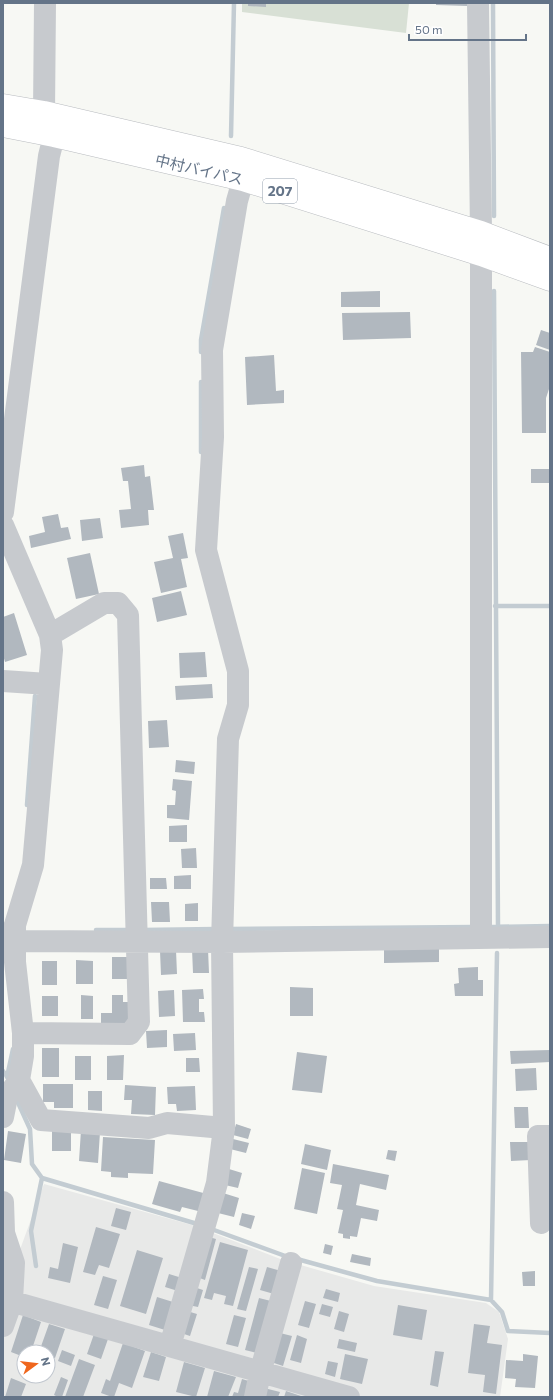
<svg xmlns="http://www.w3.org/2000/svg" width="553" height="1400" font-family="Commissioner,'Noto Sans JP',sans-serif">
	<style>
		.built { fill: #e8e9e8; fill-rule: evenodd }
		.green { fill: #d8e0d5 }
		.lines { fill: none; stroke-linecap: round; stroke-linejoin: round }
		.stream { stroke: #c3ccd2; stroke-width: 4.5 }
		.building { fill: #b1b8bf }
		.highway-casing { stroke: #b9bcc0; stroke-width: 23 }
		.minor { stroke: #c7cace; stroke-width: 22 }
		.highway { stroke: #fff; stroke-width: 22 }
		.labels { text-anchor: middle; stroke-width: 4; stroke-linejoin: round; paint-order: stroke }
		.shield { fill: #fff; stroke: #929eac; stroke-width: 1 }
		.shield-label { font-size: 14px; font-weight: bold; fill: #647488 }
		.street-label { font-size: 15px; fill: #647488; stroke: #fff }
	</style>
	<rect width="100%" height="100%" fill="#f7f8f4"/>
	<path class="built" d="M44 1184 192 1225 283 1260 374 1286 486 1303 499 1312 508 1339 500 1397H3V1296ZM24 1352H48V1376H24Z"/>
	<path class="green" d="M242 3H409L406 33 242 12Z"/>
	<g class="lines">
		<path class="stream" d="M493 3 494 216
			M231 136 234 3
			M494 291 498 927
			M201 352V340L224 208
			M201 452V382
			M495 606H550
			M27 805 35 696
			M486 927 550 926
			M228 929 474 927
			M96 930H130
			M142 930 216 929
			M4 954V931L6 924
			M3 1071 8 1078
			M7 1077 13 1049
			M15 1096 30 1129 32 1164 42 1178 194 1223
			M214 1230 288 1257
			M297 1259 377 1281 491 1300 502 1312 508 1331 550 1333
			M36 1266 31 1231 42 1178
			M491 1300 497 953"/>
	</g>
	<path class="building" d="M248 3H266V7L248 6Z
		M436 3H467V6L436 5Z
		M380 291V307H341V292Z
		M410 312 411 338 343 340 342 313Z
		M541 330 550 333V350L536 345Z
		M535 347 550 352V386L546 398V433H522L521 352H533Z
		M274 355 276 391 284 390V403L247 405 245 357Z
		M144 465 145 477 150 476 154 510H148L149 525 121 528 119 510 131 509 128 481H123L121 468Z
		M531 469H550V483H531Z
		M58 514 61 528 68 527 71 539 31 548 29 536 45 532 42 517Z
		M100 518 103 538 82 541 80 520Z
		M183 533 188 558 181 559 187 587 161 593 154 562 173 558 168 536Z
		M90 553 99 594 76 599 67 558Z
		M181 591 187 615 157 622 152 598Z
		M14 613 27 655 5 662 3 655V617Z
		M205 652 207 677 180 678 179 653Z
		M212 684 213 698 176 700 175 686Z
		M167 720 169 747 149 748 148 721Z
		M176 760 195 762 194 774 175 772Z
		M173 779 192 781 189 820 167 818V805H175L176 791 172 790Z
		M187 825V842H169V826Z
		M196 848 197 868H182L181 849Z
		M191 875V889H174V876Z
		M150 878H166L167 889H150Z
		M151 902H169L170 922H152Z
		M198 903V921H185V904Z
		M439 947V962L384 963V948Z
		M192 949H208L209 973H193Z
		M176 950 177 974 161 975 160 951Z
		M112 957H130V979H112Z
		M76 960 93 961V984H76Z
		M42 961H57V985H42Z
		M478 967V980H483V996H455L454 984 459 983 458 968Z
		M290 987 313 988V1016H290Z
		M203 989 204 999H199V1012H204L205 1022H183L182 990Z
		M174 990 175 1016 159 1017 158 991Z
		M81 995 93 996V1019H81Z
		M112 995H123V1002H129V1023L101 1027V1013H112Z
		M42 996H58V1016H42Z
		M167 1030V1047L147 1048 146 1031Z
		M195 1033 196 1050 174 1051 173 1034Z
		M42 1048H59V1077H42Z
		M550 1050V1062L511 1064 510 1051Z
		M297 1052 327 1056 322 1093 292 1090Z
		M124 1055 123 1080H107V1056Z
		M75 1056H91V1080H75Z
		M186 1058H199L200 1072H186Z
		M536 1068 537 1090 516 1091 515 1069Z
		M43 1084H73V1108H54V1102H43Z
		M125 1085 156 1087 155 1115 131 1114 132 1100H124Z
		M195 1086 196 1110 177 1111 176 1104H168L167 1087Z
		M88 1091H102V1111L88 1110Z
		M514 1107H528L529 1128H515Z
		M236 1124 251 1129 248 1139 233 1135Z
		M52 1130H71V1151H52Z
		M81 1130 100 1132 98 1163 79 1161Z
		M8 1131 26 1134 21 1163 4 1160Z
		M103 1137 155 1140 153 1174 128 1173V1178L111 1177V1172L101 1171Z
		M233 1139 249 1143 246 1153 230 1149Z
		M510 1142H530L531 1160 511 1161Z
		M305 1144 331 1150 327 1170 301 1164Z
		M388 1150 397 1151 395 1161 386 1159Z
		M333 1164 389 1175 386 1190 360 1184 356 1205 379 1210 377 1221 361 1218 357 1237 350 1236V1239L343 1238V1234L338 1233 343 1210 337 1209 342 1185 330 1183Z
		M302 1168 325 1173 317 1214 294 1209Z
		M229 1169 242 1173 238 1188 225 1185Z
		M159 1181 207 1194 202 1212 182 1207 180 1212 152 1204Z
		M223 1193 239 1198 234 1217 218 1213Z
		M116 1208 131 1212 126 1230 111 1226Z
		M242 1213 255 1216 251 1229 239 1225Z
		M96 1227 120 1234 109 1268 99 1265 95 1275 83 1272Z
		M209 1237 216 1239 205 1280 197 1277Z
		M220 1242 248 1250 233 1306 224 1304 226 1296 214 1293 212 1300 204 1298Z
		M63 1243 78 1247 70 1283 48 1278 50 1267 58 1269Z
		M325 1244 333 1246 331 1255 323 1253Z
		M137 1250 163 1258 146 1314 120 1306Z
		M352 1254 371 1258 370 1266 350 1262Z
		M249 1267 258 1269 246 1311 237 1309Z
		M267 1267 281 1271 274 1294 260 1290Z
		M535 1271V1286H523L522 1272Z
		M169 1274 182 1278 178 1291 165 1287Z
		M103 1276 117 1280 108 1309 94 1305Z
		M194 1287 203 1290 198 1307 188 1305Z
		M326 1289 340 1293 338 1302 323 1298Z
		M157 1297 173 1302 165 1330 149 1325Z
		M259 1298 271 1301 257 1353 245 1350Z
		M305 1301 316 1304 309 1328 298 1325Z
		M322 1304 333 1307 330 1317 319 1314Z
		M398 1305 427 1310 422 1340 393 1335Z
		M187 1311 197 1314 190 1336 181 1333Z
		M339 1311 349 1314 344 1332 334 1329Z
		M23 1315 41 1322 31 1352H24V1357L11 1352Z
		M234 1315 246 1318 238 1347 226 1344Z
		M49 1324 65 1329 55 1358 48 1356V1352H39Z
		M474 1324 490 1326 487 1343 502 1345 496 1394 483 1392 485 1375 468 1373Z
		M276 1332 292 1336 283 1366 268 1361Z
		M94 1334 108 1339 101 1359 87 1354Z
		M297 1335 307 1339 301 1363 290 1360Z
		M339 1339 357 1343 355 1352 337 1348Z
		M123 1343 145 1351 132 1388 119 1383 114 1397H112L101 1393 106 1379 110 1381Z
		M62 1350 75 1355 71 1366 58 1361Z
		M435 1351 444 1352 438 1387 430 1385Z
		M151 1352 166 1357 159 1381 143 1377Z
		M345 1354 368 1359 362 1384 340 1379Z
		M523 1354 538 1356 535 1388 515 1387 516 1379 505 1378 506 1360 523 1361Z
		M79 1359 95 1365 83 1397H65Z
		M328 1361 338 1363 335 1377 325 1374Z
		M184 1362 205 1368 196 1397 176 1392Z
		M214 1371 236 1377 228 1397H207Z
		M61 1377 68 1380 62 1397H58L54 1395Z
		M11 1378 26 1384 21 1397H5Z
		M242 1379 252 1382 248 1397H232L234 1392 238 1393Z
		M264 1388 280 1392 278 1397H261Z
		M286 1391 304 1397H284Z"/>
	<g class="lines">
		<defs>
			<path id="highway" d="M3 105 44 112 241 158 481 232 550 258
				M3 126 54 136 243 180 481 255 550 280"/>
		</defs>
		<use href="#highway" class="highway-casing"/>
		<path class="minor" d="M478 3 481 232
			M44 112 45 3
			M3 512 49 156 54 136
			M3 525 50 635 52 650 33 865 15 925V962L23 1033V1056L19 1080 7 1097 3 1117
			M3 681 48 684
			M481 937V255
			M15 941 222 942 550 937
			M23 1033 130 1034 139 1022 128 615 118 603H104L50 635
			M19 1080 41 1120 149 1128 167 1123 224 1128
			M3 1202 4 1232
			M541 1223 538 1136H550
			M3 1230 14 1263 12 1301 3 1326
			M3 1299 349 1397
			M170 1346 217 1183 224 1128 222 942 228 739 238 705V671L206 550 213 437 212 350 237 201 243 180
			M255 1397 260 1373 291 1263"/>
		<use href="#highway" class="highway"/>
	</g>
	<g class="labels">
		<rect class="shield" x="263" y="179" width="34" height="24" rx="3"/>
		<g class="shield-label">
			<text x="280" y="196">207</text>
		</g>
		<g class="street-label">
			<text transform="translate(199 170) rotate(13)" y="5">中村バイパス</text>
		</g>
	</g>
	<rect width="553" height="1400" fill="none" stroke="#647488" stroke-width="8"/>
	<g transform="translate(36 1364) rotate(75)"><circle r="19" fill="#ffffff" stroke="#c1c7cf"/>
	<path d="M0-3L7 15L0 10L-7 15Z" fill="#ef661d"/>
	<text y="-6" font-size="11" font-weight="bold" text-anchor="middle" fill="#647488">N</text>
	</g>
	<path d="M409 34v6h117v-6" fill="none" stroke="#647488" stroke-width="2"/>
	<text x="415" y="34" font-size="12" fill="#647488" stroke="#ffffff" stroke-width="3" paint-order="stroke">50 m</text>
</svg>
